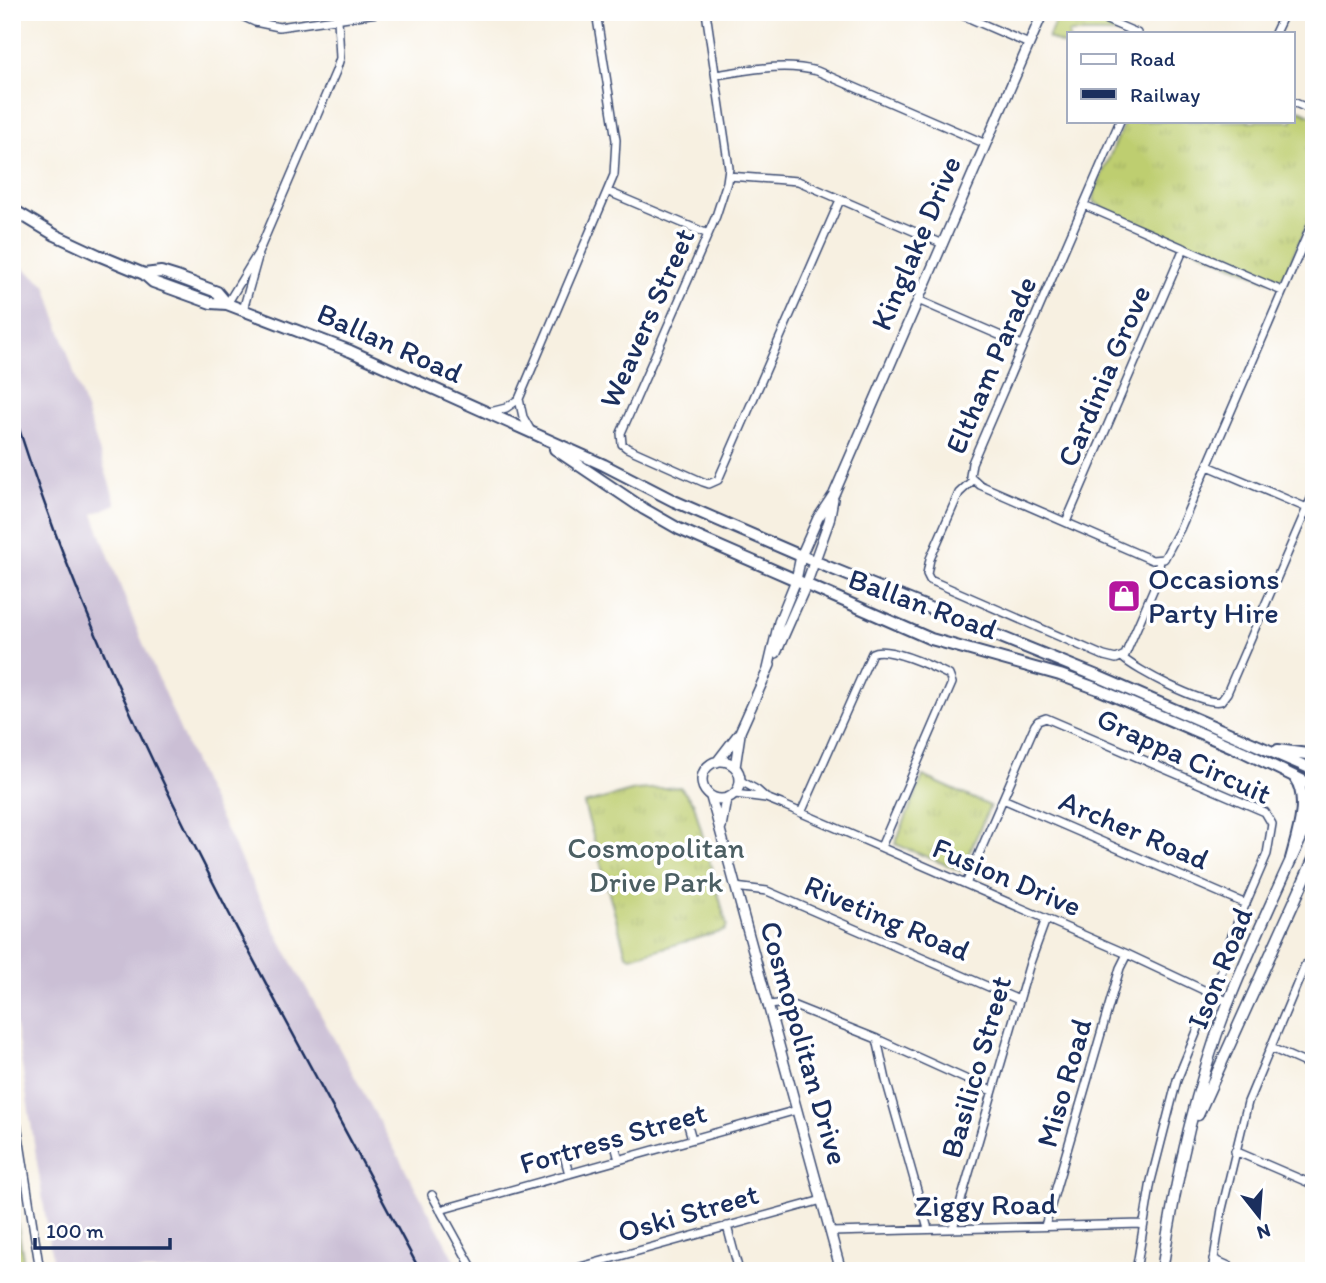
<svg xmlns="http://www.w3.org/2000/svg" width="1326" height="1283" font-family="Itim,sans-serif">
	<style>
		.industrial { fill: #cbbfd5 }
		.grass { fill: url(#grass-tufts); stroke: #6c7e67; stroke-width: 2 }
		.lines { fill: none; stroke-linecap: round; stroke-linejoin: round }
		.minor-casing { stroke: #3c4c72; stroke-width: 10 }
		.tertiary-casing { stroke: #3c4c72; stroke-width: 12 }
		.secondary-casing { stroke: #3c4c72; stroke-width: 13 }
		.primary-casing { stroke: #3c4c72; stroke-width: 14 }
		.minor { stroke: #fff; stroke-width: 7 }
		.tertiary { stroke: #fff; stroke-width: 9 }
		.secondary { stroke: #fff; stroke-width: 10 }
		.primary { stroke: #fff; stroke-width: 10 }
		.rail { stroke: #1b2f5e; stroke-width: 2.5 }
		.labels { text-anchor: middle; stroke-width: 7; stroke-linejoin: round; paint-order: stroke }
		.street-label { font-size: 30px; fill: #1b2f5e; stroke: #fff }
		.poi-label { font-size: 30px; fill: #1b2f5e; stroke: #fff; text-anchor: start }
		.park-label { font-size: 30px; fill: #4c5f63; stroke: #fff }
	</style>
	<defs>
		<pattern id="grass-tufts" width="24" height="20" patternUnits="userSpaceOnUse" patternTransform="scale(1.75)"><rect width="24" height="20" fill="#bece70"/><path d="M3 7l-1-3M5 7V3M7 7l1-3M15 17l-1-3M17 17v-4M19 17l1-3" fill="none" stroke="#a3b163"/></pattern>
	</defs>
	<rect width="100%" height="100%" fill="#fff"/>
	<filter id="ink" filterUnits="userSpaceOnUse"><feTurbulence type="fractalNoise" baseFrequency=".0143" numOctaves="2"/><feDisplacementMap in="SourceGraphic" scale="14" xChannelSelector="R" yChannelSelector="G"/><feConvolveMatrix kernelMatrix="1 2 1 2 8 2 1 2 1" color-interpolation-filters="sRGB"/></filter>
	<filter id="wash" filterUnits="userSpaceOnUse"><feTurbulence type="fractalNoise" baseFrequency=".00686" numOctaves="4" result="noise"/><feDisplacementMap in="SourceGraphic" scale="28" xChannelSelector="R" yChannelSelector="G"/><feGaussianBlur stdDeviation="1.57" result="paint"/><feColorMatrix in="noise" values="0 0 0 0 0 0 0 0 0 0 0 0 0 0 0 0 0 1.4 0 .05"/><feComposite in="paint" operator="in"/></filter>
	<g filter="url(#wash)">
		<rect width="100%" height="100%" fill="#f7f0e1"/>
		<path class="industrial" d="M12 259 46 285 116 504 93 514 134 622 202 781 280 940 461 1271H54L12 1002Z"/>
		<path class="grass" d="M1059 12H1072L1121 33H1069V47L1048 38Z
			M1293 107 1314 117V208L1285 274 1277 281 1267 280 1101 207 1094 201 1095 190 1125 121H1293Z
			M923 776 990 806 961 871 895 844Z
			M680 787 694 804 727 926 724 931 631 957 626 954 584 804 635 790Z
			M12 1190 25 1271H12Z"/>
	</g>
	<g filter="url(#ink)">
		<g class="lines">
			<defs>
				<path id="minor" d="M233 12 255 22 279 27 384 12
					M706 12 729 168 727 182 716 216 621 433 622 444 627 448 703 482 709 484 718 480 840 200
					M955 12 1029 44
					M1088 12 1137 33
					M1275 33 1285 12
					M716 75C750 70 783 62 817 71L986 144
					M1293 102 1314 111
					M1120 121 972 463 970 476 980 485 1152 560 1164 559 1180 529 1314 219
					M728 176 798 181 943 244
					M609 192 708 234
					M1084 205 1282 291
					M918 300 1022 345
					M227 304 258 253 336 71 340 58 338 19
					M243 310 258 257
					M519 399 523 417 531 431
					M490 412 506 408 519 399 614 175 616 140 596 12
					M1208 466 1307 508
					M973 480 959 493 930 559 927 574 930 580 1104 656 1116 659 1125 655 1157 581 1160 560
					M1066 522 1184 248
					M1123 658C1136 670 1204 706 1221 701L1227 693 1314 492
					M741 781 757 790 766 798
					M735 794 766 798 781 804 1127 954 1229 1002
					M1003 799 1246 904
					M801 813 872 653C887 645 933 667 949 675L952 683 881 847
					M966 884 1035 725 1038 721 1046 718 1265 812 1272 824 1267 854 1230 940 1222 970 1177 1080 1151 1181 1136 1271
					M735 887 767 891 1019 1000
					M769 1005 787 1003 877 1039 992 1091
					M877 1039 886 1080 928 1229
					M1271 1048 1314 1067
					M12 1091 40 1271
					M688 1125 692 1139
					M615 1145 619 1160
					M1235 1151 1314 1185
					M565 1159 569 1174
					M432 1195 474 1271
					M440 1210 797 1110
					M727 1226 739 1271
					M1045 1226 1120 968 1127 954
					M953 1228 1030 963 1046 919
					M831 1232 1142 1224
					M1213 1259 1240 1271
					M566 1271 822 1200
					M1212 1271 1222 1209 1248 1102 1305 965 1314 959"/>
				<path id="tertiary" d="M776 653 806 585 829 521 833 499
					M768 669 779 622 796 580 801 556 818 518 834 494 1043 12
					M702 780a19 19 0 1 1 38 0a19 19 0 1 1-38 0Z
					M717 762 740 732 770 665
					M735 767 740 734
					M711 797 841 1271
					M721 827 726 799"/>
				<path id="secondary" d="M1198 1115 1314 858
					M1162 1271C1175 1181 1194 1091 1227 1006 1253 940 1284 875 1314 810"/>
				<path id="primary" d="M12 209 55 235 98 255 144 274 153 282 211 303 227 304 350 351 604 465 674 501 801 556 1097 676 1314 770
					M144 274 161 272 177 277 217 292 227 304
					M555 449 644 509 679 529 796 580 931 639 1060 675 1098 689 1242 751 1314 786
					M1278 750 1314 755
					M1291 859C1297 836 1310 799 1295 778"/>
			</defs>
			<use href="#minor" class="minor-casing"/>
			<use href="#tertiary" class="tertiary-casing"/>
			<use href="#secondary" class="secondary-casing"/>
			<use href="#primary" class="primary-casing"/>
			<use href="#minor" class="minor"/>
			<use href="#tertiary" class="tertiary"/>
			<use href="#secondary" class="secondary"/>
			<use href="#primary" class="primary"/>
			<path class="rail" d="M12 406C105 712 272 989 420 1271"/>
		</g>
	</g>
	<defs>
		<symbol id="shop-square" viewBox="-11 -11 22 22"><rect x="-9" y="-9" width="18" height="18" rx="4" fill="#b5179e" stroke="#fff"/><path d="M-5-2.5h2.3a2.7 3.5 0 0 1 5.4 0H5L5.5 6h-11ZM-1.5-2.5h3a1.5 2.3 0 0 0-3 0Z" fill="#fff"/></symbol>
	</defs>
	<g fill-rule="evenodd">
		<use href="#shop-square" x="1105" y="577" width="38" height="38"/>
	</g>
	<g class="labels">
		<g class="street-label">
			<text transform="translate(916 243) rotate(-67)" y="10">Kinglake Drive</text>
			<text transform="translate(647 318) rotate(-66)" y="10">Weavers Street</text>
			<text transform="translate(390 343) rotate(24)" y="10">Ballan Road</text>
			<text transform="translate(991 365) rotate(-67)" y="10">Eltham Parade</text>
			<text transform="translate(1104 376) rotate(-67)" y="10">Cardinia Grove</text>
			<text transform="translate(923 604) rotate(20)" y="10">Ballan Road</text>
			<text transform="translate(1184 756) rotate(25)" y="10">Grappa Circuit</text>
			<text transform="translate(1134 830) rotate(23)" y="10">Archer Road</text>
			<text transform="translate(1007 877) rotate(23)" y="10">Fusion Drive</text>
			<text transform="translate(887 918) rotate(23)" y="10">Riveting Road</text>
			<text transform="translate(1220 968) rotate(-68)" y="10">Ison Road</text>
			<text transform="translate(804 1043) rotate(74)" y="10">Cosmopolitan Drive</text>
			<text transform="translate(976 1067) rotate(-74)" y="10">Basilico Street</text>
			<text transform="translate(1064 1083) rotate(-74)" y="10">Miso Road</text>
			<text transform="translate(613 1138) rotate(-16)" y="10">Fortress Street</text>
			<text transform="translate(986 1205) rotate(-1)" y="10">Ziggy Road</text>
			<text transform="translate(688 1213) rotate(-16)" y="10">Oski Street</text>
		</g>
		<g class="poi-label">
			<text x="1148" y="589">Occasions<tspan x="1148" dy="34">Party Hire</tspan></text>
		</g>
		<g class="park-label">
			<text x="656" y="858">Cosmopolitan<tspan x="656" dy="34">Drive Park</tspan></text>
		</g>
	</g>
	<rect width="1326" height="1283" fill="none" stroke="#fff" stroke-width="42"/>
	<rect x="1067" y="32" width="228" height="91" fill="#ffffff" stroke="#a4acbf" stroke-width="2"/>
	<rect x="1081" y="54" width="35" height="10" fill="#ffffff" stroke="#a4acbf" stroke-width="2"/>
	<text x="1130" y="66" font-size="21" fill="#1b2f5e">Road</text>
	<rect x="1081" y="89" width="35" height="10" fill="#1b2f5e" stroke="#a4acbf" stroke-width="2"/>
	<text x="1130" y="102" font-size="21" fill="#1b2f5e">Railway</text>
	<g transform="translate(1259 1216) rotate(163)" stroke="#ffffff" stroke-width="5" paint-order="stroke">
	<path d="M0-5L12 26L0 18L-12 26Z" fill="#1b2f5e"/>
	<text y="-10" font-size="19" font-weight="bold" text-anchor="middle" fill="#1b2f5e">N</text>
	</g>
	<path d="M35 1238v10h135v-10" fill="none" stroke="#1b2f5e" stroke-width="3.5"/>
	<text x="46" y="1238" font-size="21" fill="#1b2f5e" stroke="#ffffff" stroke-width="5" paint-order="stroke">100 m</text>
</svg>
